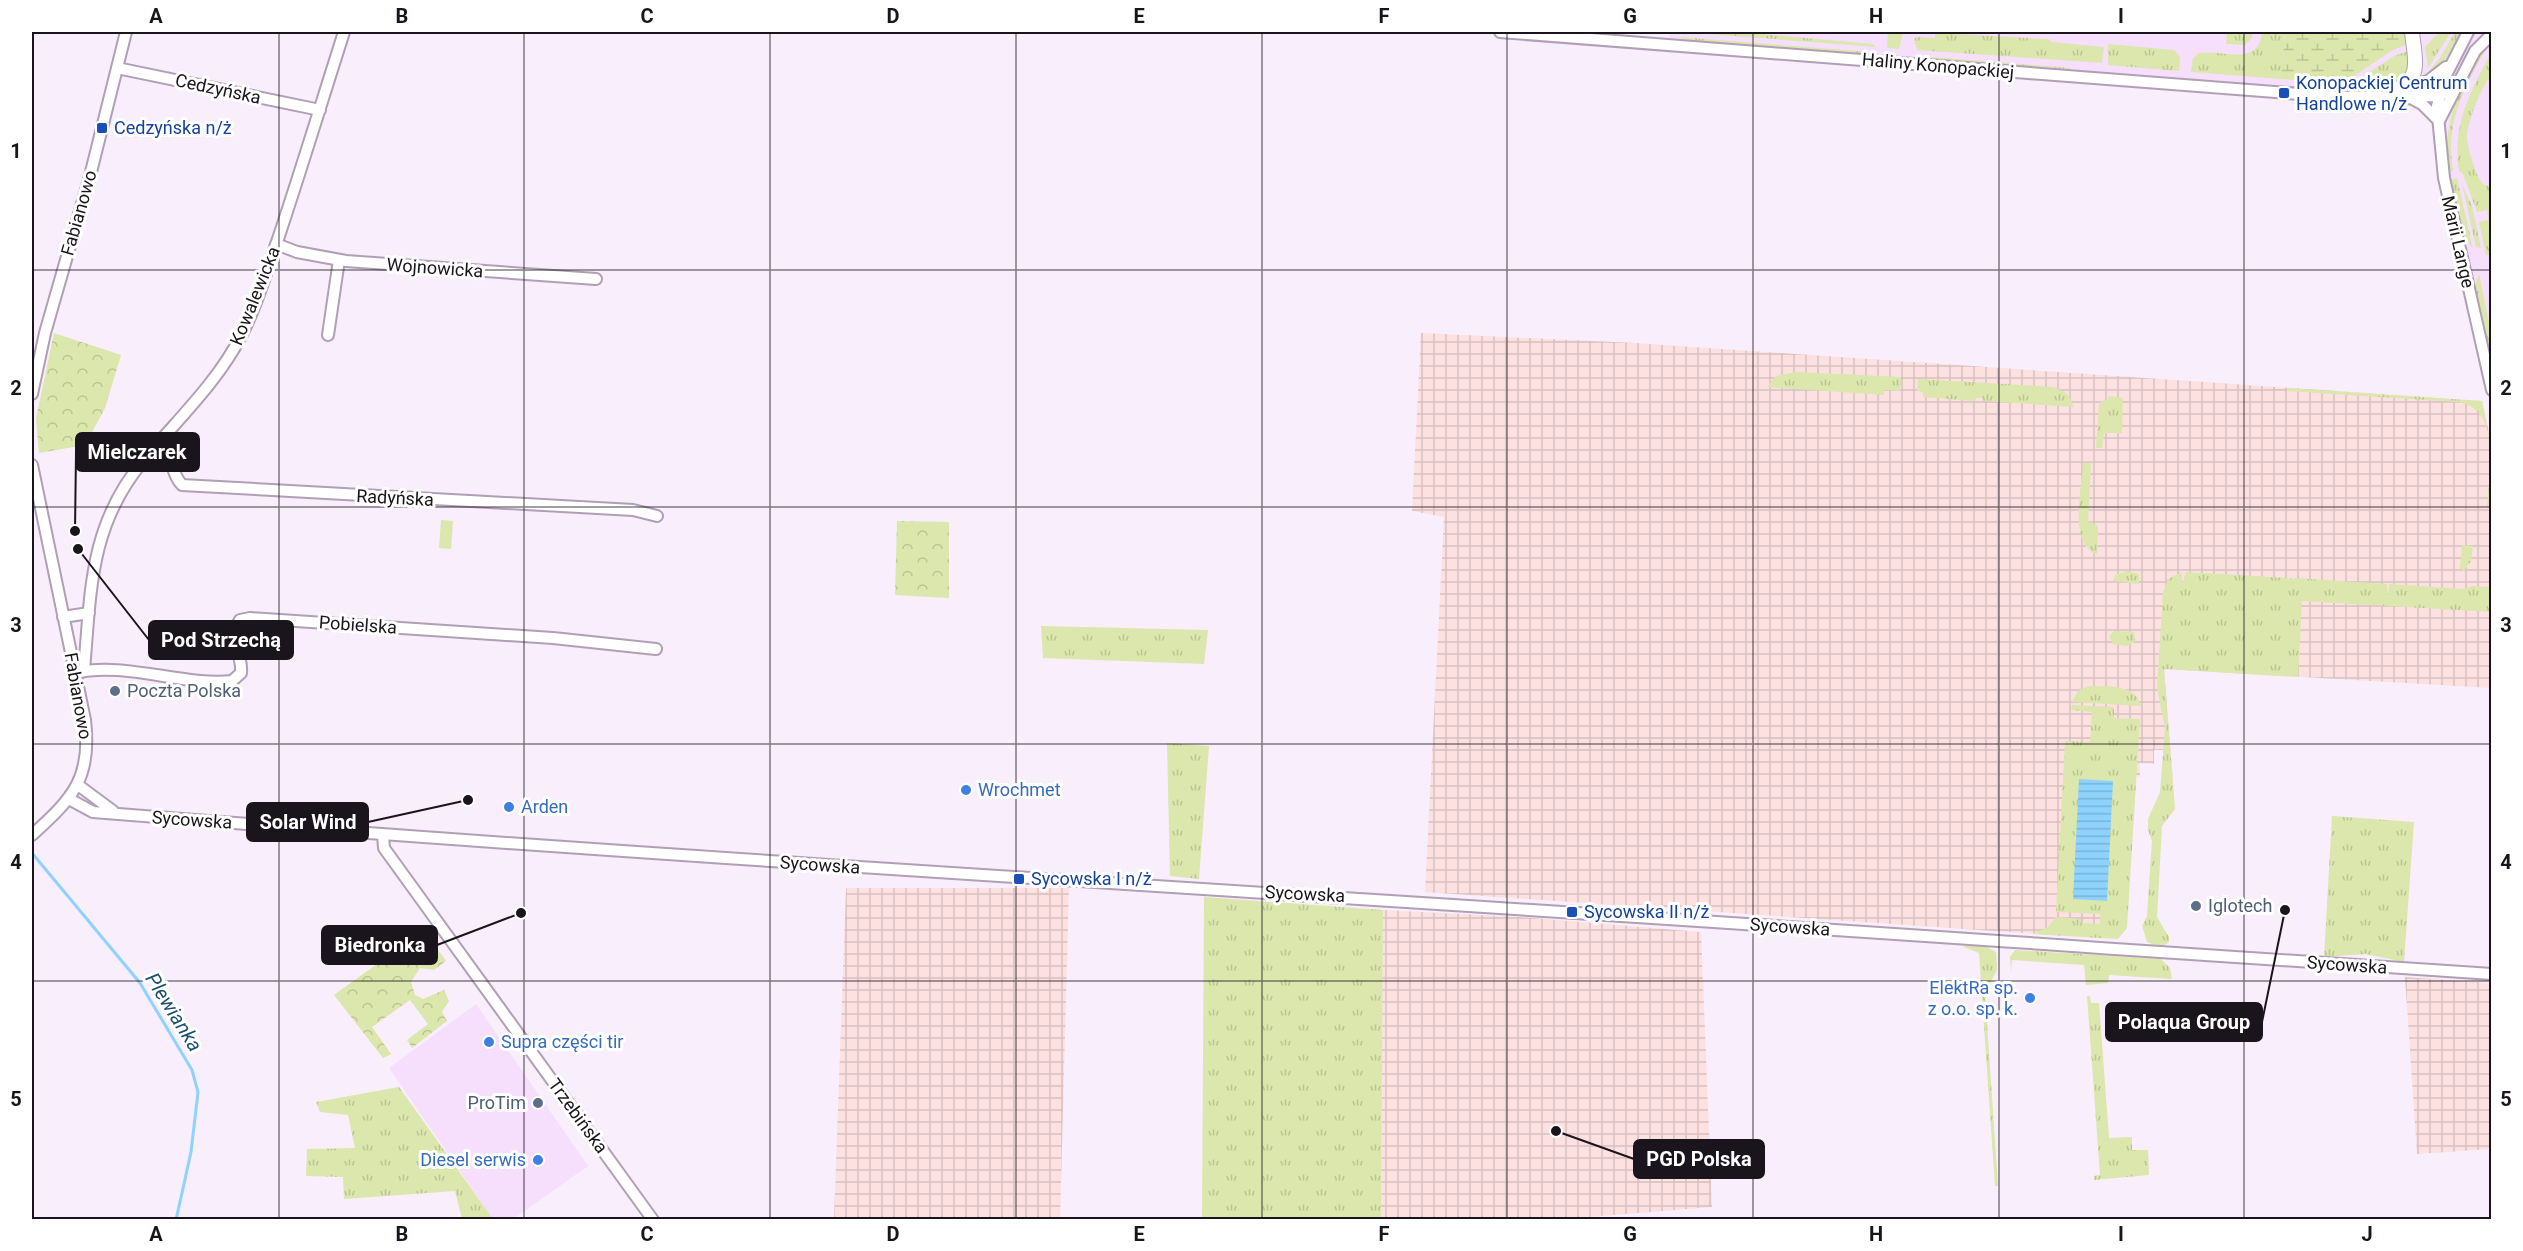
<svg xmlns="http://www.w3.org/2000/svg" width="2523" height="1251" font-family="Roboto,sans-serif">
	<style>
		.built { fill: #f5dffd }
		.industrial { fill: url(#industrial-grid) }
		.grass { fill: url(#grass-tufts) }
		.forest { fill: url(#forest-crowns) }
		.wetland { fill: url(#wetland-marsh) }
		.pitch { fill: #dbe7ad }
		.water { fill: url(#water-rules) }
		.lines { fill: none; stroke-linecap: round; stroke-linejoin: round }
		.stream { stroke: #8ed3fd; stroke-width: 3 }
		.minor-casing { stroke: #b09fb6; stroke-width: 14 }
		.major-casing { stroke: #b09fb6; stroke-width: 16 }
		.minor { stroke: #fff; stroke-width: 10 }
		.major { stroke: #fff; stroke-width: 14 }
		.grid { fill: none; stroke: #1a141c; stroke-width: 1.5; stroke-opacity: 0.55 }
		.transit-dot { fill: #1a4fb4; stroke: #fff; stroke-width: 2 }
		.service-dot { fill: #5c6f8a; stroke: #fff; stroke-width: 2 }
		.shop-dot { fill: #3f7fe0; stroke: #fff; stroke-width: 2 }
		.labels { text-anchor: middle; stroke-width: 6; stroke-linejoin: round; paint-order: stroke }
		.street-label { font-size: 18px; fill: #1a141c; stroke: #fff }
		.transit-label { font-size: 18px; fill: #164399; stroke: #fff; text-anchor: start }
		.service-label { font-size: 18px; fill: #4e5e75; stroke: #fff; text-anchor: start }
		.shop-label { font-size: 18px; fill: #366cbe; stroke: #fff; text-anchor: start }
		.water-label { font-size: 20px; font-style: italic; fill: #194f6b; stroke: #fff }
		.leader { fill: none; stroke: #1a141c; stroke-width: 2 }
		.callout-dot { fill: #1a141c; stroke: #fff; stroke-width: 2 }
		.callout { fill: #1a141c; stroke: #1a141c; stroke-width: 2 }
		.callout-label { font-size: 20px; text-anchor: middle; font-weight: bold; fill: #fff }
		.neatline { fill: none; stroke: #1a141c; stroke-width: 2 }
		.grid-label { font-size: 20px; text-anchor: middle; font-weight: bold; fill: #1a141c }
	</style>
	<defs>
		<pattern id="industrial-grid" width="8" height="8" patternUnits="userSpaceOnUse" patternTransform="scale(1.5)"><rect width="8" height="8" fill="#fce1e0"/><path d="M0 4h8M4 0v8" fill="none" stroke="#d7c0c0"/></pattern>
		<pattern id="grass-tufts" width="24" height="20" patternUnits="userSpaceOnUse" patternTransform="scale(1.5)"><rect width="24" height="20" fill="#dbe7ad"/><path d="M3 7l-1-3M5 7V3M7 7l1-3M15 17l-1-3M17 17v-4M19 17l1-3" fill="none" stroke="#bbc594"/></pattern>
		<pattern id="forest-crowns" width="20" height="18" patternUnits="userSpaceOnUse" patternTransform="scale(1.5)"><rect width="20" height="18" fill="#dbe7ad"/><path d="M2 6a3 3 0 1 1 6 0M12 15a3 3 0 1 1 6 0" fill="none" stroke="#bbc594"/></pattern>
		<pattern id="wetland-marsh" width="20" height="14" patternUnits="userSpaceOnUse" patternTransform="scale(1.5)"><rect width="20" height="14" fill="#dbe7ad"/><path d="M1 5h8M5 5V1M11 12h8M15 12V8" fill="none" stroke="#bbc594"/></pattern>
		<pattern id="water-rules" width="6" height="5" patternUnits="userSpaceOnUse" patternTransform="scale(1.5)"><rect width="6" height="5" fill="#8ed3fd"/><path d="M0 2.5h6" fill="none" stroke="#7ab4d8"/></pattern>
	</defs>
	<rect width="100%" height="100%" fill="#f8eefc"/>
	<path class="built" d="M1670 32H2491V390L2444 178 2439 121 2418 101 1668 45Z
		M476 1004 588 1166 513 1219H493L389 1068Z"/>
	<path class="industrial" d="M1421 333 1635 343 2482 401 2492 445 2491 688 2164 669 2173 780 2162 778 2163 750H2154V764L2140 763V777L2136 776 2126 910 2097 938 1425 892 1444 517 1412 511Z
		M846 888H1069L1060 1219H834Z
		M1383 910 1520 917 1701 932 1712 1207 1552 1220H1381Z
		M2405 977 2491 983V1149L2417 1154Z"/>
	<path class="grass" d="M1683 32H1737L1873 44 1876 47Z
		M1888 32H1903L1899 49 1887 48Z
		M1919 32 2048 39 2052 42 2104 47 2102 63 1917 50 1914 39 1917 37 1935 38V33Z
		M2227 32H2252V38L2245 45 2226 44Z
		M2262 32H2285L2281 79 2191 72 2193 58 2199 53C2223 49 2259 68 2262 32Z
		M2439 32H2451L2428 68 2425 47Z
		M2455 32H2461L2441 67 2423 78 2440 58Z
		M1679 37 1872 52 1866 55 1685 40Z
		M2108 44 2174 50 2180 57 2179 71 2108 65Z
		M2484 48 2485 51C2463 90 2445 124 2453 170L2449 174C2441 129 2458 84 2484 48Z
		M2411 50 2413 68 2395 86 2377 89 2345 91 2298 86 2346 88 2394 56Z
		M2491 53V77C2482 83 2469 121 2467 133 2465 142 2477 180 2484 185L2491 186V255H2486L2479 222 2489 220 2487 210 2477 212 2463 174 2459 171C2452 125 2470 92 2491 53Z
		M1920 56 2070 68 2069 70 1928 59Z
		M2411 101 2413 104 2410 106 2355 107 2299 104Z
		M2457 178 2473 249 2462 233 2450 180Z
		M2462 184 2472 206 2481 248 2476 247Z
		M2479 274 2491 332V350L2487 346 2474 288Z
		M1796 372 1901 377 1900 391 1884 390V395L1767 387 1776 376Z
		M1918 379 2054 387 2067 393 2074 407 1983 401 1982 398H1976L1975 401 1923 397V392L1917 391Z
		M2287 388 2482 401 2491 445V509L2487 506C2489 474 2503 408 2457 402L2287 391Z
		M2109 396 2123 398 2122 433H2104L2102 448H2096L2099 403 2108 399Z
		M2083 463H2091L2088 522 2098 526 2097 554C2068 545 2082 487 2083 463Z
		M2462 545 2473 546 2471 561 2464 571 2460 568Z
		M2128 571 2139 574V584L2113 581 2116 574Z
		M2182 572V584L2186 572 2288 578 2287 586 2289 578H2293L2294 586V578L2387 584 2388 599 2389 584 2462 589 2473 586 2491 587V612L2302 601 2298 677 2164 669 2175 809 2162 826 2157 917 2169 937V942L2161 948 2147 942 2142 926 2147 916 2152 841 2148 830V819L2160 792 2165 729 2157 687 2163 592 2168 579Z
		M1041 626 1208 630 1204 664 1043 658Z
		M2114 631 2134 632 2135 642 2126 646 2113 644 2109 636Z
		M2089 686C2108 687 2135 683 2141 706L2072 702 2078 691Z
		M2072 705 2114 707V718L2140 719 2127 928 2118 939 2032 934 2048 927 2056 917 2081 919V923L2100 924V914L2056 912 2065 741 2090 742 2092 712 2071 710Z
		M1167 743 1209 746 1199 879 1170 876Z
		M2332 816 2414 822 2404 962 2366 954 2324 957Z
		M1204 897 1383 910 1381 1219H1202Z
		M1962 946H1985L1996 952 1997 970 1985 993 1998 1186H1995L1979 953Z
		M2015 950 2161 959 2170 968 2172 979 2109 975 2108 983 2086 985 2084 965 2012 960 2011 972 2010 957Z
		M2087 996H2090L2091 1003H2099L2109 1138 2132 1137V1150H2148L2149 1175 2094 1180V1176L2100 1175Z
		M399 1087 493 1219H462L455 1191 344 1199 343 1177 306 1176 307 1149 355 1148 348 1115 320 1112 316 1102Z"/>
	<path class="forest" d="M54 333 121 355 105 408 85 445 39 453 36 418Z
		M897 521 949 522V598L895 595Z
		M424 930 446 961 434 970 420 968 411 982 415 995 423 999 444 990 449 1001 442 1012 447 1021 412 1048 407 1040 428 1024 410 1000 372 1027 391 1054 383 1058 334 995Z"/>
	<path class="wetland" d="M2285 32H2409L2410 43 2391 51 2344 83 2281 79Z"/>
	<path class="pitch" d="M441 520 453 521 451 549 439 548Z"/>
	<path class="water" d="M2079 779 2113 781 2107 901 2073 899Z"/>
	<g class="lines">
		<path class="stream" d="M32 853 140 983 192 1070 198 1092 191 1152 176 1220"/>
		<defs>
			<path id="minor" d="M1500 32 2339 97 2439 96 2456 85
				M2468 32 2446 75 2437 106 2444 178 2492 390
				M117 68 320 110
				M2399 89 2428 81 2446 67
				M2411 98 2422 104 2439 121
				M2439 121 2475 51 2492 34
				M276 244 297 252 346 261 596 279
				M328 335 339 260
				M32 394 45 333 90 176 126 32
				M161 440C171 454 172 475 182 485L633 510 657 516
				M32 465 85 720C92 778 73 798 32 835
				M63 617 89 613
				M84 670C91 591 89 526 143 461 176 421 217 383 241 336 257 306 266 272 278 239 301 170 322 101 344 32
				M75 673C124 661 182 686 232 681L241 673C243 655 228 638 240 620L250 618 553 638 656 649
				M78 785 113 811
				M69 799 93 812C771 866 1451 902 2130 950 2250 959 2371 965 2492 974
				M383 834 384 848 653 1220"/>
			<path id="major" d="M2398 89C2423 77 2414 55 2412 32"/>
		</defs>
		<use href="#minor" class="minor-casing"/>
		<use href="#major" class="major-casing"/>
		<use href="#minor" class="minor"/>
		<use href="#major" class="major"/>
	</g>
	<path class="grid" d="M279 32V1220M524 32V1220M770 32V1220M1016 32V1220M1262 32V1220M1507 32V1220M1753 32V1220M1999 32V1220M2244 32V1220M32 270H2492M32 507H2492M32 744H2492M32 981H2492"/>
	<g class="transit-dot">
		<rect x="2278" y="87" width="12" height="12" rx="3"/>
		<rect x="96" y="122" width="12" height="12" rx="3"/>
		<rect x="1013" y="873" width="12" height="12" rx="3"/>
		<rect x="1566" y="906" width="12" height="12" rx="3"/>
	</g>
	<g class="service-dot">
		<circle cx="115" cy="691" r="6"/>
		<circle cx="2196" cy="906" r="6"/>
		<circle cx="538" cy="1103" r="6"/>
	</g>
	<g class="shop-dot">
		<circle cx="966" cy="790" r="6"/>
		<circle cx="509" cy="807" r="6"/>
		<circle cx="2030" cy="998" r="6"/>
		<circle cx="489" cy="1042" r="6"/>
		<circle cx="538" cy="1160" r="6"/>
	</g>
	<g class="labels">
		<g class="street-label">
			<text transform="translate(1938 66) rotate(5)" y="6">Haliny Konopackiej</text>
			<text transform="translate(218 89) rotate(12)" y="6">Cedzyńska</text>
			<text transform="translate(79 213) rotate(-74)" y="6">Fabianowo</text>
			<text transform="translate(2458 242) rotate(77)" y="6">Marii Lange</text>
			<text transform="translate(435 268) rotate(4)" y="6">Wojnowicka</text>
			<text transform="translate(255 296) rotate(-68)" y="6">Kowalewicka</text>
			<text transform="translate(395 498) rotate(3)" y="6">Radyńska</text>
			<text transform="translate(358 625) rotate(4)" y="6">Pobielska</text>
			<text transform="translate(78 696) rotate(80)" y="6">Fabianowo</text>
			<text transform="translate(192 820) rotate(4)" y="6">Sycowska</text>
			<text transform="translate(820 865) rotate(4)" y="6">Sycowska</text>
			<text transform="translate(1305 894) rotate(3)" y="6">Sycowska</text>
			<text transform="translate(1790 927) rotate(4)" y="6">Sycowska</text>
			<text transform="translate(2347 965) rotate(4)" y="6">Sycowska</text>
			<text transform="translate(578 1116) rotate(54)" y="6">Trzebińska</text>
		</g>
		<g class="transit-label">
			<text x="2296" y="89">Konopackiej Centrum<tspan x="2296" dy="21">Handlowe n/ż</tspan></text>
			<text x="114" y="134">Cedzyńska n/ż</text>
			<text x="1031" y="885">Sycowska I n/ż</text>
			<text x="1584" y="918">Sycowska II n/ż</text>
		</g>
		<g class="service-label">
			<text x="127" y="697">Poczta Polska</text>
			<text x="2208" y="912">Iglotech</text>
			<text x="526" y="1109" text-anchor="end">ProTim</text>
		</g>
		<g class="shop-label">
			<text x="978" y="796">Wrochmet</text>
			<text x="521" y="813">Arden</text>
			<text x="2018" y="994" text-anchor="end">ElektRa sp.<tspan x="2018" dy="21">z o.o. sp. k.</tspan></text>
			<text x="501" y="1048">Supra części tir</text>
			<text x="526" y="1166" text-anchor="end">Diesel serwis</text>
		</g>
		<g class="water-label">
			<text transform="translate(174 1012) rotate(58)" y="7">Plewianka</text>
		</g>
	</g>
	<path class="leader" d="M75 531L76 452M78 549L149 640M468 800L368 822M521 913L437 945M2285 910L2262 1022M1556 1131L1634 1159"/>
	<g class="callout-dot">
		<circle cx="75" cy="531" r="6"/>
		<circle cx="78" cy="549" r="6"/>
		<circle cx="468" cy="800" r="6"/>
		<circle cx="521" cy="913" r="6"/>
		<circle cx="2285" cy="910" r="6"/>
		<circle cx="1556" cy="1131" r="6"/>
	</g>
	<g class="callout">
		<rect x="76" y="433" width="123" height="38" rx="6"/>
		<rect x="149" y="621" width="144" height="38" rx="6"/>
		<rect x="247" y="803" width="121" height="38" rx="6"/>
		<rect x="322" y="926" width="115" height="38" rx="6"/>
		<rect x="2106" y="1003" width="156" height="38" rx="6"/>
		<rect x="1634" y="1140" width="130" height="38" rx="6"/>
	</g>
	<g class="callout-label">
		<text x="137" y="459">Mielczarek</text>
		<text x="221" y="647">Pod Strzechą</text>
		<text x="308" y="829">Solar Wind</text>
		<text x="380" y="952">Biedronka</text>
		<text x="2184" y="1029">Polaqua Group</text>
		<text x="1699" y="1166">PGD Polska</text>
	</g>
	<rect width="2523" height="1251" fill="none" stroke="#ffffff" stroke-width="66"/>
	<rect x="33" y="33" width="2457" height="1185" class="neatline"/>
	<g class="grid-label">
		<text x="156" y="23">A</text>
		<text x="402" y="23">B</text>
		<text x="647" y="23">C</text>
		<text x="893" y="23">D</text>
		<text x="1139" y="23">E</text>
		<text x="1384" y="23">F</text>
		<text x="1630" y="23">G</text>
		<text x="1876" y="23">H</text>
		<text x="2121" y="23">I</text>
		<text x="2367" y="23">J</text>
		<text x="16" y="158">1</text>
		<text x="2506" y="158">1</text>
		<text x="16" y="395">2</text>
		<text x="2506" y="395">2</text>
		<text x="16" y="632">3</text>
		<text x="2506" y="632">3</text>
		<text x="16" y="869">4</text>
		<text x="2506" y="869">4</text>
		<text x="16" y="1106">5</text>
		<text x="2506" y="1106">5</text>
		<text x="156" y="1241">A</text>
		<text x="402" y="1241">B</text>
		<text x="647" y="1241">C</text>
		<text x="893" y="1241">D</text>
		<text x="1139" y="1241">E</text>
		<text x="1384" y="1241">F</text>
		<text x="1630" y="1241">G</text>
		<text x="1876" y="1241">H</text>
		<text x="2121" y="1241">I</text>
		<text x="2367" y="1241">J</text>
	</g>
</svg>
